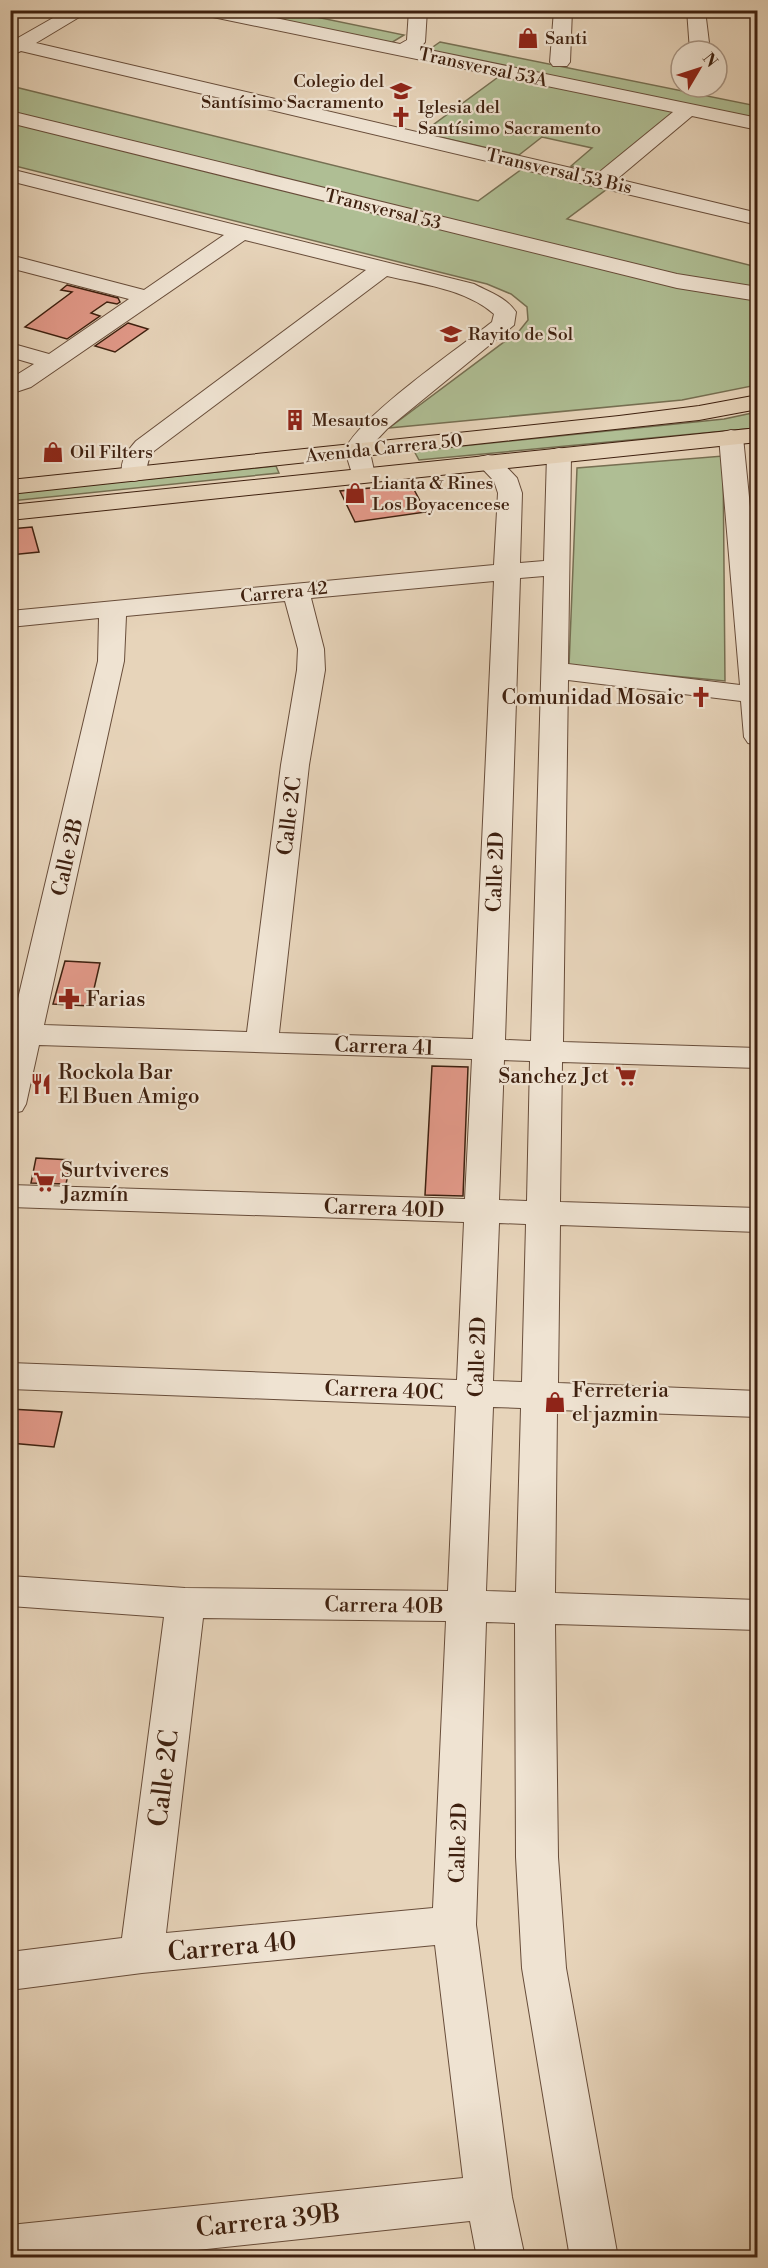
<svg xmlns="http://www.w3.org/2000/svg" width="768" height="2268" font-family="'Libre Bodoni',serif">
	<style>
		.green { fill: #afbe94; stroke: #766f52; stroke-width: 1.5 }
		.building { fill: #e39a8a; stroke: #3e200f; stroke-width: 1.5 }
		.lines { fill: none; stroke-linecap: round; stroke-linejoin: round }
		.minor-casing { stroke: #684d3a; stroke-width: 2 }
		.major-casing { stroke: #3e200f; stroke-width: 2 }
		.minor { fill: #efe3d2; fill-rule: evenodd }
		.major { fill: #e7d4ba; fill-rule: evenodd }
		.labels { text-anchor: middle; stroke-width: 4.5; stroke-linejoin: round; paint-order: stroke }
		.far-poi-label { font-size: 18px; fill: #3e200f; stroke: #efe3d2; text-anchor: start }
		.far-street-label { font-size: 18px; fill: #3e200f; stroke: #efe3d2 }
		.poi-label { font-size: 21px; fill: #3e200f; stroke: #efe3d2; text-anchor: start }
		.street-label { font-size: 21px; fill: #3e200f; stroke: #efe3d2 }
		.near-street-label { font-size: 26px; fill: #3e200f; stroke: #efe3d2 }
	</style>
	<rect width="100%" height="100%" fill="#e7d4ba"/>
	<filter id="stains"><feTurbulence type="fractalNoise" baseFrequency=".00333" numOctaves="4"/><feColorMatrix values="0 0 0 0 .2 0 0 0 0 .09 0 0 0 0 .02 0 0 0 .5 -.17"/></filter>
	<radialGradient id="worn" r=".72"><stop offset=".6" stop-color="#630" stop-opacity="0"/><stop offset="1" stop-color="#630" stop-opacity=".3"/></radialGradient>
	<path class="green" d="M234 11H287L404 35 391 43Z
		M440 42 757 106V119L427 51Z
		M501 75 676 112 602 173 571 166 592 148 542 137 519 155 422 133Z
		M11 86 478 201 522 169 607 189 567 219 757 267V288L671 274 11 112Z
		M11 122 714 294 757 299V385L682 400 389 428 520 330 528 320 527 307 511 294 487 284 11 165Z
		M757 412V428L419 460 414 451 724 419Z
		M723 456 725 681 569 666 577 468Z
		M276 466 279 473 11 501 10 493Z"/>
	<path class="building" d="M67 285 118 298 120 302 117 304 107 302 91 313 100 316 67 339 25 327 72 292 61 290Z
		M128 323 148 329 115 352 95 346Z
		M411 484 426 512 355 522 340 491Z
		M32 527 39 552 10 555V529Z
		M65 961 100 963 90 1006 53 1004Z
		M432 1066 468 1067 463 1196 425 1195Z
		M36 1158 71 1160 66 1184 31 1183Z
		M10 1409 62 1412 54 1447 10 1443Z"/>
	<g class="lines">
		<defs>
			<path id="minor" d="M67 10H91L36 43 597 174 673 112 208 16 201 14 199 10H237L400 44 407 40 409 10H427L425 42 420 48 758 118V130L692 116 617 179 758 213V225L21 51 10 56V37L16 39Z
				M554 10H572L570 62 567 66H553L550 62Z
				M687 10H705L710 51H690Z
				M10 111 677 274 758 287V301L677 288 10 123Z
				M10 169 474 284C489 292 506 297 516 312L514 325 387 429 369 448 375 475 372 480 363 482 354 480 345 451C353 421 463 345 492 322L494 314C466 289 421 284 387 276L154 451C145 460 149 470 143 479L134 481 125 479C116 466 127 451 136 441L366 270 245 240 31 387 10 394V379L34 364 10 357V343L49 354 129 299 10 268V255L144 290 224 235 10 181Z
				M731 430 739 432 743 437 758 587V745L748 743 744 737 741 701 568 680 563 1042 758 1048V1068L562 1062 560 1202 758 1208V1232L560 1225 558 1383 758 1391V1417L557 1410 555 1593 758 1600V1630L555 1624 558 1857 566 1968 618 2258H570L522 1968 516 1857 515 1623 486 1622 476 1925 512 2197 525 2258H477L470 2221 122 2258H10V2225L463 2178 435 1945 142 1973 10 1990V1952L122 1938 164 1617 10 1606V1576L185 1588 448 1591 456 1406 10 1389V1363L457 1380 464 1222 10 1207V1185L465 1199 472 1059 39 1045 26 1104 22 1111 10 1114V1024H12L98 661 99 618 10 627V611L494 565 498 493 494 481 476 462 479 457 488 455 497 457 517 478 522 493 520 563 544 561 547 455 550 450 559 448 568 450 571 455 568 664 740 685 719 437 723 432ZM544 576 531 1041 505 1040 520 578ZM494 581 473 1039 279 1033 309 765 325 670 324 649 311 598ZM285 601 298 649 297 670 281 765 247 1032 44 1025 124 661 126 616ZM504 1060 530 1061 527 1201 499 1200ZM499 1223 526 1224 522 1382 493 1381ZM493 1407 521 1408 516 1592 486 1591ZM203 1618 446 1621 433 1908 166 1933Z"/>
			<path id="major" d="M758 395V409L699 420 10 494V480L619 416 699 406Z
				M758 428V442L10 520V505Z"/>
		</defs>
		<use href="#minor" class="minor-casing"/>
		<use href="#major" class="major-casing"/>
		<use href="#minor" class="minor"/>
		<use href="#major" class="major"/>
	</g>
	<defs>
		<symbol id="shop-bare" viewBox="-9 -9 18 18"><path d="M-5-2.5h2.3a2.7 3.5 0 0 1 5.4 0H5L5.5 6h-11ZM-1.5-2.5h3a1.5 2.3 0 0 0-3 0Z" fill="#8f2418" stroke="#efe3d2" stroke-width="2.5" paint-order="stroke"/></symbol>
		<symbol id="school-bare" viewBox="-9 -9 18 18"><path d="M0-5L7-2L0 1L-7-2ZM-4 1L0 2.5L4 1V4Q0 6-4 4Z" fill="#8f2418" stroke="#efe3d2" stroke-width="2.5" paint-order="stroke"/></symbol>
		<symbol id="church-bare" viewBox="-9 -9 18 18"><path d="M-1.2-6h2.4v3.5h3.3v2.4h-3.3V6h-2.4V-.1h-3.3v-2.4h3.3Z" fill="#8f2418" stroke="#efe3d2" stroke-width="2.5" paint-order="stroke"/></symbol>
		<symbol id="building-bare" viewBox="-9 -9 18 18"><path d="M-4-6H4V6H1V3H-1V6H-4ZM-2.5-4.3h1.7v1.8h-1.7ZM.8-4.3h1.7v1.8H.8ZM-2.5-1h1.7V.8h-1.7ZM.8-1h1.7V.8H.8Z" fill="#8f2418" stroke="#efe3d2" stroke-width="2.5" paint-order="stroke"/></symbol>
		<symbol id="pharmacy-bare" viewBox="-9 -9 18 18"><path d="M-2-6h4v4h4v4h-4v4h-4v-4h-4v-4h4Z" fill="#8f2418" stroke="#efe3d2" stroke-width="2.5" paint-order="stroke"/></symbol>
		<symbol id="supermarket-bare" viewBox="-9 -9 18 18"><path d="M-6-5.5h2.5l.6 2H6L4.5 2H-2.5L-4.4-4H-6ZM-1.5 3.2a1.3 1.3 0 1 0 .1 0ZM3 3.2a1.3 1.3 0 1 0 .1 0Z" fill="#8f2418" stroke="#efe3d2" stroke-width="2.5" paint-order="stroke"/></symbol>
		<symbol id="restaurant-bare" viewBox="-9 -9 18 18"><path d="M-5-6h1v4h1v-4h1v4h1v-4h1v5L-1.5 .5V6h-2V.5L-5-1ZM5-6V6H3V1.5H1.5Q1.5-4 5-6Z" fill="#8f2418" stroke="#efe3d2" stroke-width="2.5" paint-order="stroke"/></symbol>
	</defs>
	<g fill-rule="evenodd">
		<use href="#shop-bare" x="513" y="23" width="30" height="30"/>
		<use href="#school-bare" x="386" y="76" width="30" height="30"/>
		<use href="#church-bare" x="386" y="102" width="30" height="30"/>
		<use href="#school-bare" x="436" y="319" width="30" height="30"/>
		<use href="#building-bare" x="280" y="405" width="30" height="30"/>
		<use href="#shop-bare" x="38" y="437" width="30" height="30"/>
		<use href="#shop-bare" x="340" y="478" width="30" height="30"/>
		<use href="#church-bare" x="686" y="682" width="30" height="30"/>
		<use href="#pharmacy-bare" x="54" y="984" width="30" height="30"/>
		<use href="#supermarket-bare" x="611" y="1061" width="30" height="30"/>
		<use href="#restaurant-bare" x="26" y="1069" width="30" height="30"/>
		<use href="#supermarket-bare" x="29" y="1167" width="30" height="30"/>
		<use href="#shop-bare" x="540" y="1387" width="30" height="30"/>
	</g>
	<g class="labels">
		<g class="far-poi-label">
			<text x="545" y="44">Santi</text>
			<text x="384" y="87" text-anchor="end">Colegio del<tspan x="384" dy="21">Santísimo Sacramento</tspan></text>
			<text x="418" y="113">Iglesia del<tspan x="418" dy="21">Santísimo Sacramento</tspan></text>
			<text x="468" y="340">Rayito de Sol</text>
			<text x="312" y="426">Mesautos</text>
			<text x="70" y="458">Oil Filters</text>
			<text x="372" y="489">Lianta &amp; Rines<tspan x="372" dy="21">Los Boyacencese</tspan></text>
		</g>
		<g class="far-street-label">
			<text transform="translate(483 67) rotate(12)" y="6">Transversal 53A</text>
			<text transform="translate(559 171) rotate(13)" y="6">Transversal 53 Bis</text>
			<text transform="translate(383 209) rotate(14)" y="6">Transversal 53</text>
			<text transform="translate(384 448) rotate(-6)" y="6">Avenida Carrera 50</text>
			<text transform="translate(284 592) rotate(-6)" y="6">Carrera 42</text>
		</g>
		<g class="poi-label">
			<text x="684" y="704" text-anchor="end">Comunidad Mosaic</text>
			<text x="86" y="1006">Farias</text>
			<text x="58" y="1079">Rockola Bar<tspan x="58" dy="24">El Buen Amigo</tspan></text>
			<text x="609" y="1083" text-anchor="end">Sanchez Jct</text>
			<text x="61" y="1177">Surtviveres<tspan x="61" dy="24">Jazmín</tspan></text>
			<text x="572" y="1397">Ferreteria<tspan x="572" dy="24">el jazmin</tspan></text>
		</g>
		<g class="street-label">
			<text transform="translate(289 816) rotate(-83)" y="7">Calle 2C</text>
			<text transform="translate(67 857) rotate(-77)" y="7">Calle 2B</text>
			<text transform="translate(495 872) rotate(-88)" y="7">Calle 2D</text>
			<text transform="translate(384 1046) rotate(2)" y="7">Carrera 41</text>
			<text transform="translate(384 1208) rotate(2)" y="7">Carrera 40D</text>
			<text transform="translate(477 1357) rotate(-88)" y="7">Calle 2D</text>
			<text transform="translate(384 1390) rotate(2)" y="7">Carrera 40C</text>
			<text transform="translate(384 1605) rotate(1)" y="7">Carrera 40B</text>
			<text transform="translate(458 1843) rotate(-88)" y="7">Calle 2D</text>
		</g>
		<g class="near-street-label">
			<text transform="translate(163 1778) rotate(-83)" y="9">Calle 2C</text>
			<text transform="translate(232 1946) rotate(-5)" y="9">Carrera 40</text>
			<text transform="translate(268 2220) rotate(-6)" y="9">Carrera 39B</text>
		</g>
	</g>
	<rect width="768" height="2268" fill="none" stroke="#e7d4ba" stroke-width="36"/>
	<rect x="12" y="12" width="744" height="2244" fill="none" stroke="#3e200f" stroke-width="3"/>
	<rect x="18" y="18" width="732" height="2232" fill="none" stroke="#3e200f" stroke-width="1.5"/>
	<g transform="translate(699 69) rotate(51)"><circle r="28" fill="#efe3d2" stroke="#a89584" stroke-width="1.5"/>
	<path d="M0-4.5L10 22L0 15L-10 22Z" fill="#8f2418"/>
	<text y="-9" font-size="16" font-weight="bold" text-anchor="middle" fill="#3e200f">N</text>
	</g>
	<rect width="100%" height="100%" filter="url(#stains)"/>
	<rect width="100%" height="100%" fill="url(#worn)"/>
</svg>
